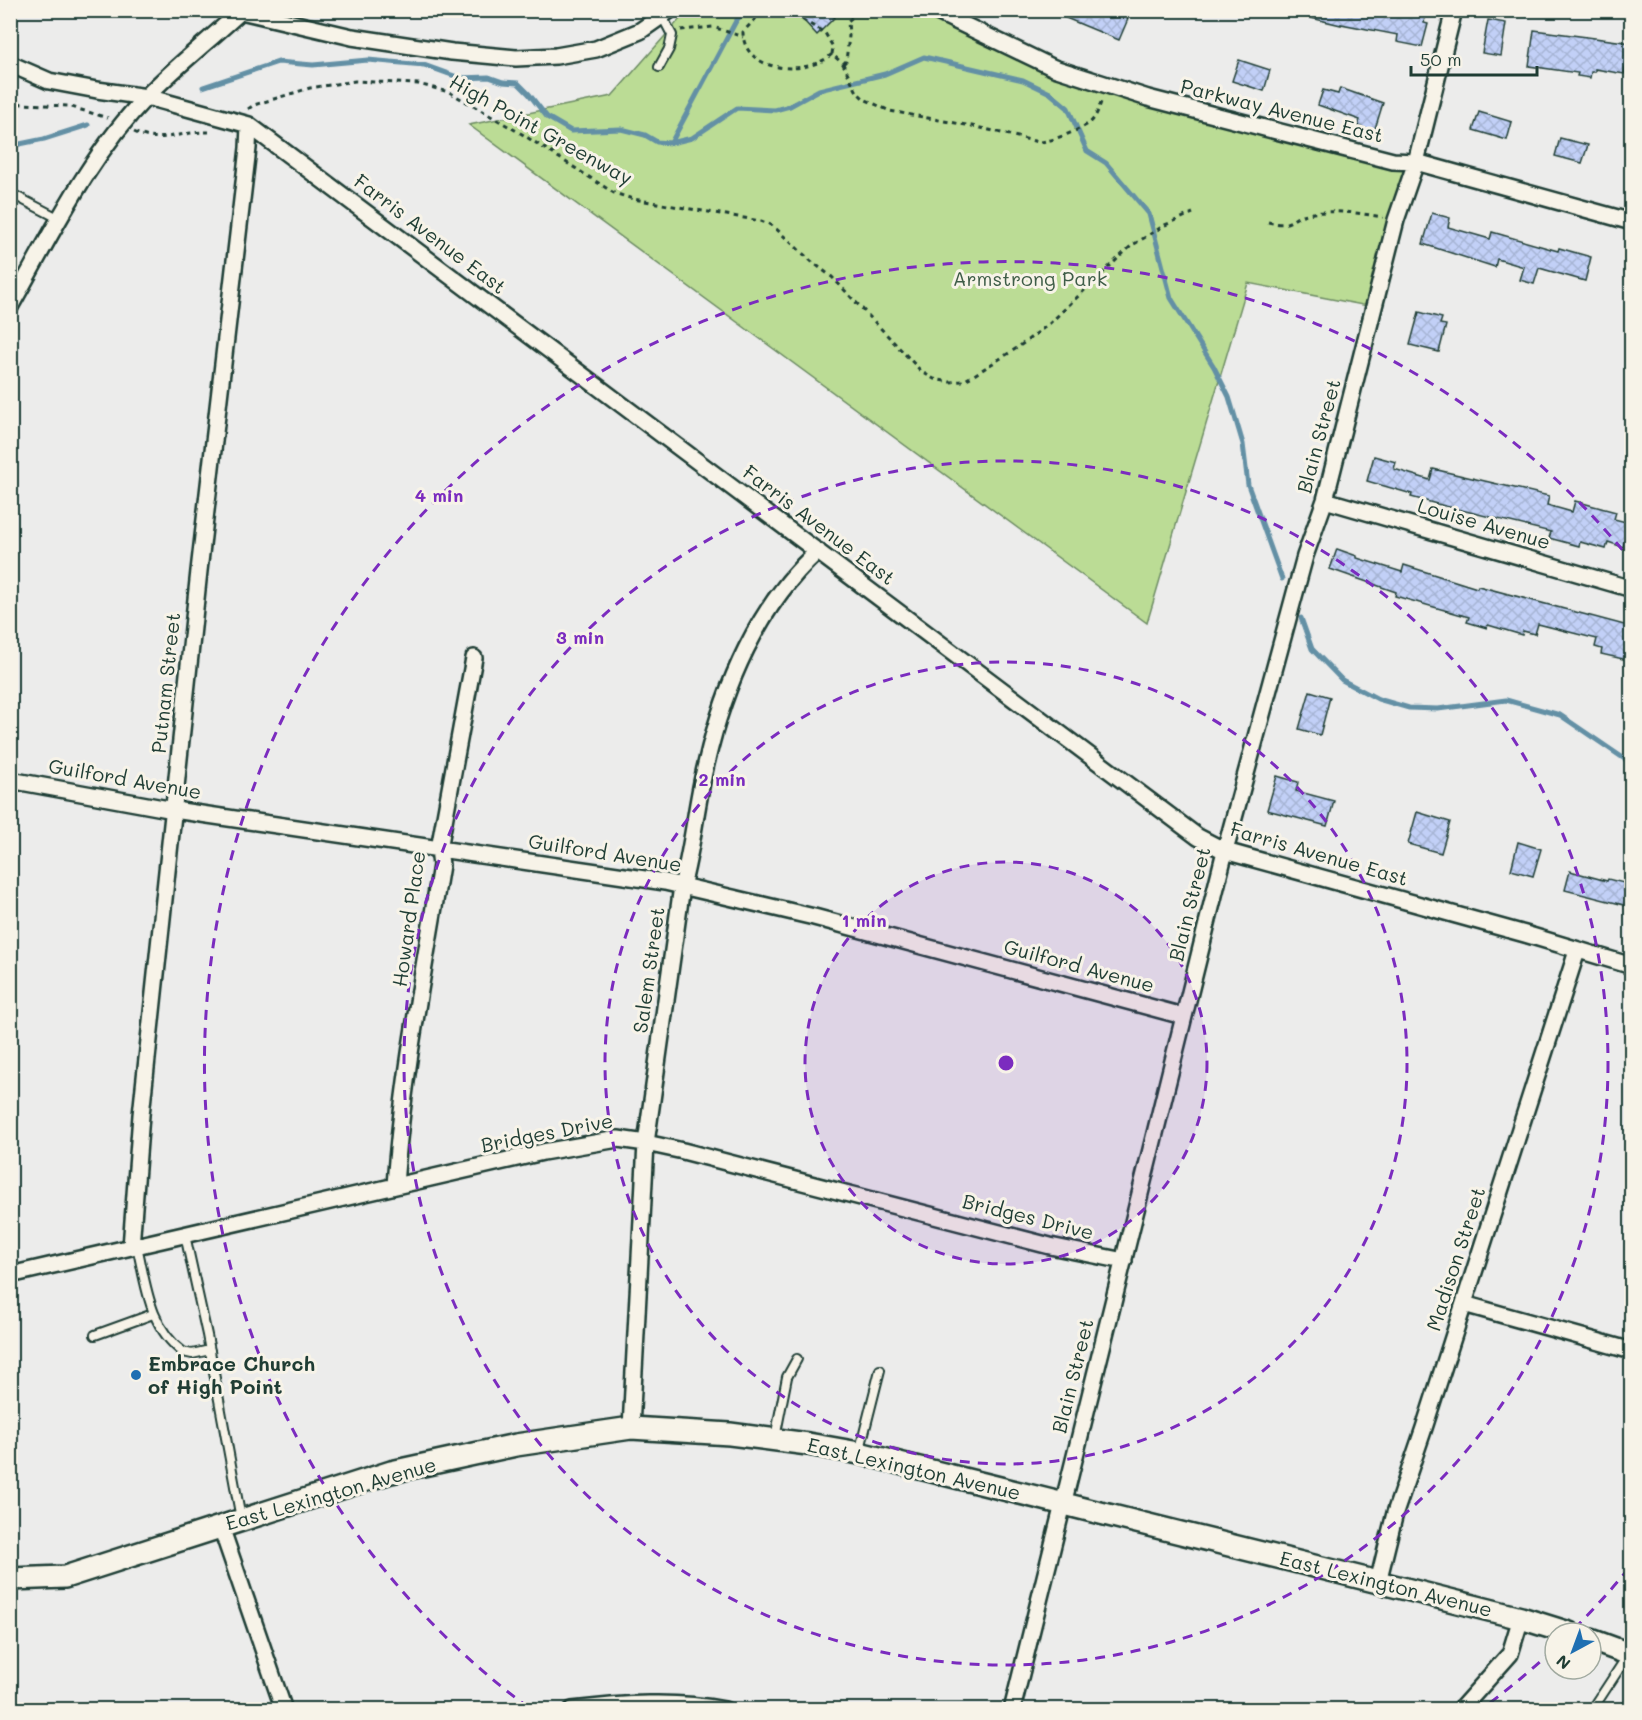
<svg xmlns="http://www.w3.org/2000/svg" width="1642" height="1720" font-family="Mali,sans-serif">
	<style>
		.green { fill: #bbdc95; stroke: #6d8c64; stroke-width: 1.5 }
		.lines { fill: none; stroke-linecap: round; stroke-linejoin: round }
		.stream { stroke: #6490a5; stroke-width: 5 }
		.building { fill: url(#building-cross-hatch); stroke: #1f3d34; stroke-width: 1.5 }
		.lane-casing { stroke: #1f3d34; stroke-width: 12 }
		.street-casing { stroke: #1f3d34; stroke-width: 20 }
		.secondary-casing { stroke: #1f3d34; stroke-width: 26 }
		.path { stroke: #1f3d34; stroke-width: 3; stroke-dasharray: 4.5 4.5; stroke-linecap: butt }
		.lane { stroke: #f7f3e8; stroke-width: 8 }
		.street { stroke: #f7f3e8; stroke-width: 15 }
		.secondary { stroke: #f7f3e8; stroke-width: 21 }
		.ring { fill: none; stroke: #7b2cbf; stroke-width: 3; stroke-dasharray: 10 8 }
		.poi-dot { fill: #1f6fb2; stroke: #f7f3e8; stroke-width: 2 }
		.labels { text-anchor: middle; stroke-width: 6; stroke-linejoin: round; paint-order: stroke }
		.street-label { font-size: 20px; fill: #1f3d34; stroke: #f7f3e8 }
		.park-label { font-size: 20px; fill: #3e5d47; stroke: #f7f3e8 }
		.poi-label { font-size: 20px; font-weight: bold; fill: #1f3d34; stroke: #f7f3e8; text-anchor: start }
		.centre { fill: #7b2cbf; stroke: #f7f3e8; stroke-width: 3 }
		.ring-label { font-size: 18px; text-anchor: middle; font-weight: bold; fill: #7b2cbf; stroke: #f7f3e8; stroke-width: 6; stroke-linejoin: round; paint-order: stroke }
	</style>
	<defs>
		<pattern id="building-cross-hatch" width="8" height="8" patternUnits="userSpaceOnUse" patternTransform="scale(1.5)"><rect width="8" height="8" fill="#c2d0f7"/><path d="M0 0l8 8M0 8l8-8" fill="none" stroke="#a6b4d4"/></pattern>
	</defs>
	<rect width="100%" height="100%" fill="#ececeb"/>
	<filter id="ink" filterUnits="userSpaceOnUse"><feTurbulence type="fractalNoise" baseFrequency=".0167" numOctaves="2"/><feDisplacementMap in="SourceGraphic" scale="12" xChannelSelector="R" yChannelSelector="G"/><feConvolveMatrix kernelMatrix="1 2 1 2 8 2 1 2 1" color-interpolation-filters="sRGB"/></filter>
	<g filter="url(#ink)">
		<path class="green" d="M933 10 1054 68 1416 162 1378 308 1248 283 1147 623 469 125 612 96 687 11Z"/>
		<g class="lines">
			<path class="stream" d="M203 87 278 62 313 65 368 60 424 65 460 78 489 77 503 82 518 83 529 94 547 117 571 131 621 129 645 135 657 142 671 143 692 138 737 108 775 110 790 106 819 90 885 74 924 57 1023 80 1050 93 1068 108 1087 151 1106 163 1149 214 1171 298 1214 367 1229 397 1243 444 1248 485 1282 579
				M671 143 736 21 745 10
				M10 146 44 139 88 125
				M1301 618 1312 649 1342 680 1378 699 1409 708 1438 709 1506 700 1560 715 1632 764"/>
		</g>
		<path class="building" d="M794 10H829L835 17 817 35Z
			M1064 10H1108L1128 19 1119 40 1049 11Z
			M1303 10H1418L1426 12 1424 23 1428 24 1422 47 1397 42 1398 35 1341 24V25L1307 17 1303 14Z
			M1488 20 1506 23 1501 56 1482 53Z
			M1534 30 1632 43V59L1627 58 1624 74 1595 69V72H1591L1590 78 1577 76 1578 73 1529 66Z
			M1239 60 1270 70 1264 91 1232 81Z
			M1340 88 1383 103 1374 132 1358 126 1360 120 1318 105 1323 90 1338 94Z
			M1479 112 1512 122 1507 140 1473 130Z
			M1560 138 1588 145 1582 163 1555 156Z
			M1432 213 1450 218 1448 227 1490 239 1492 232 1558 251 1559 248 1591 257 1585 281 1539 268 1534 284 1520 280 1524 267 1497 259 1495 267 1423 244Z
			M1419 312 1442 318 1440 324 1446 325 1439 352 1410 345Z
			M1374 456 1396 462 1394 469 1430 480 1433 469 1549 496 1547 505 1572 512 1575 501 1616 512 1614 519 1630 523 1623 547 1608 542 1606 549 1580 542 1579 546 1549 538 1551 532 1437 504 1411 497 1412 494 1367 481Z
			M1337 549 1357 556V558L1402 572 1404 565 1477 588 1478 586 1632 627V661L1601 654 1602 649 1595 647 1597 639 1538 624 1535 634 1523 631 1522 635 1488 625 1487 628 1467 622 1469 617 1395 596 1396 592 1330 569Z
			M1310 691 1330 697 1320 735 1299 729Z
			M1277 776 1298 782 1296 791 1334 801 1327 826 1267 810Z
			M1417 812 1450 822 1441 853 1408 844Z
			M1518 842 1541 849 1533 876 1511 870Z
			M1570 871 1607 881 1608 879 1632 885V907L1565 890Z"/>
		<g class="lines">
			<defs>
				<path id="lane" d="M659 67 669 49 672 35 662 16
					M10 193 60 219
					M185 1235 207 1335 241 1519
					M137 1246C146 1284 149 1327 183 1352L192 1354 210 1350
					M95 1335 153 1314
					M775 1438 787 1377 797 1359
					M859 1453 880 1370
					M1592 1710 1628 1655"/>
				<path id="street" d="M933 10 1054 68 1148 98 1393 161 1416 162 1632 222
					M241 11 352 37 452 52 516 58 556 56 596 49 640 31 670 10
					M10 64 49 81 97 90 147 97 249 125 1198 837 1225 851 1525 934 1632 966
					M10 307C51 235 88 157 147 96 176 66 211 39 242 10
					M1325 500 1632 589
					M10 780 174 810 665 882 814 917 1183 1016
					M395 1186C402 1081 424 970 441 865L439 849 474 658
					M131 1247 141 1115 199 571 248 148 249 125
					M10 1275 543 1152 618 1139 646 1143 683 1151 1050 1246 1124 1261
					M1464 1304 1632 1351
					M631 1428 646 1143 682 886C693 846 696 804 706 764 724 686 758 605 818 551
					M221 1527 284 1710
					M1378 1582 1395 1513 1424 1428 1577 951
					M572 1710C622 1704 675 1700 725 1710
					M1012 1710 1225 851 1305 556 1325 500 1396 220 1416 162 1454 10
					M1460 1710 1510 1654 1521 1618"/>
				<path id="secondary" d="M10 1579 65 1577 391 1472 516 1445 631 1428 730 1434 808 1444 859 1453 1378 1582 1521 1618 1569 1633
					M1591 1640 1632 1655"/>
			</defs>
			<use href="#lane" class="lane-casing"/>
			<use href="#street" class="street-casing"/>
			<use href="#secondary" class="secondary-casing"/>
			<path class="path" d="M681 30 713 27 743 37
				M832 54 833 47 825 33 793 14 773 13 759 15 743 32C743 73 807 77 832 54L843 64 857 92 864 99 890 111 977 127 1038 142C1048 143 1079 130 1088 124 1096 119 1099 108 1102 99
				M843 64 846 61 849 36 848 21 860 10
				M10 99 22 104 68 106 108 118
				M248 109 254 105 310 88 355 81 418 84 449 92 522 134 614 193 633 199 761 221 773 226 811 261 832 277 922 372 934 379 950 382 963 381 974 375 1017 348 1049 324 1131 246 1165 225 1193 213
				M134 132C161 145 180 131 209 132
				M1268 222C1294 228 1289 217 1308 214 1333 209 1358 213 1383 217"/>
			<use href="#lane" class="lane"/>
			<use href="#street" class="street"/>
			<use href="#secondary" class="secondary"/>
		</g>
	</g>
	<circle cx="1006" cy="1063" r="201" fill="#7b2cbf" fill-opacity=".12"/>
	<g class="ring">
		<circle cx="1006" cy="1063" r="201"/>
		<circle cx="1006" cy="1063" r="401"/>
		<circle cx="1006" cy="1063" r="602"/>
		<path d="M1629 1568A802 802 0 0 1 1573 1630M1553 1650A802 802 0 0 1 1483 1708M529 1708A802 802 0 1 1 1629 558"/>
	</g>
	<circle class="poi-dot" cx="136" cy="1375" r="6"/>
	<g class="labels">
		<g class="street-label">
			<text transform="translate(1282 111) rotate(14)" y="7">Parkway Avenue East</text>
			<text transform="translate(541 130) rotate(29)" y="7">High Point Greenway</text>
			<text transform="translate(430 234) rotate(37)" y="7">Farris Avenue East</text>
			<text transform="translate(1319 436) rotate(-75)" y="7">Blain Street</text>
			<text transform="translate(1484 524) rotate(16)" y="7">Louise Avenue</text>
			<text transform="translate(819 525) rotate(37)" y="7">Farris Avenue East</text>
			<text transform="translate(166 683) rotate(-84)" y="7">Putnam Street</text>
			<text transform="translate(125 779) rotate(10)" y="7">Guilford Avenue</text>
			<text transform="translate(605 853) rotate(9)" y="7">Guilford Avenue</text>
			<text transform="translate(1319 854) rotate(16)" y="7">Farris Avenue East</text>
			<text transform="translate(1190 904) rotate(-76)" y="7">Blain Street</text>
			<text transform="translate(409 919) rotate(-82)" y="7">Howard Place</text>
			<text transform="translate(1079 966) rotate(15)" y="7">Guilford Avenue</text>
			<text transform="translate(649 970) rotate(-82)" y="7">Salem Street</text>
			<text transform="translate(547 1133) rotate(-11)" y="7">Bridges Drive</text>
			<text transform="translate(1028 1217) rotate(14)" y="7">Bridges Drive</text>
			<text transform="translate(1456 1259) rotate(-72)" y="7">Madison Street</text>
			<text transform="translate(1073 1376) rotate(-76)" y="7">Blain Street</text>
			<text transform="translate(914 1469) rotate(13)" y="7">East Lexington Avenue</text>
			<text transform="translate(331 1494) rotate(-16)" y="7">East Lexington Avenue</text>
			<text transform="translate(1386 1584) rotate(14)" y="7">East Lexington Avenue</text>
		</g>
		<g class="park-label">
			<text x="1030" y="286">Armstrong Park</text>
		</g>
		<g class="poi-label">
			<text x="148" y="1371">Embrace Church<tspan x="148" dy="23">of High Point</tspan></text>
		</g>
	</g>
	<circle cx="1006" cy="1063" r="9" class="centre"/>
	<g class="ring-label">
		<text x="439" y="502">4 min</text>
		<text x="580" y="644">3 min</text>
		<text x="722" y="786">2 min</text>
		<text x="864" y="927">1 min</text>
	</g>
	<rect width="1642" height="1720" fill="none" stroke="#f7f3e8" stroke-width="36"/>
	<rect x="18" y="18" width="1606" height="1684" fill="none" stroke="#1f3d34" stroke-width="2" filter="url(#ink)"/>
	<g transform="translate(1573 1651) rotate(221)"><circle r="28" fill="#f7f3e8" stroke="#a1aaa0" stroke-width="1.5"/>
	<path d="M0-4.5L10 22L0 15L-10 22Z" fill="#1f6fb2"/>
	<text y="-9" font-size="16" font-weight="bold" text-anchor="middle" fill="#1f3d34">N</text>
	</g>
	<path d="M1411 66v9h126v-9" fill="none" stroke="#1f3d34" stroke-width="3"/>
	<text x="1420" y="66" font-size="18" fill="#1f3d34" stroke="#f7f3e8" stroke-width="4.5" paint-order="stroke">50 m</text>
</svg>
